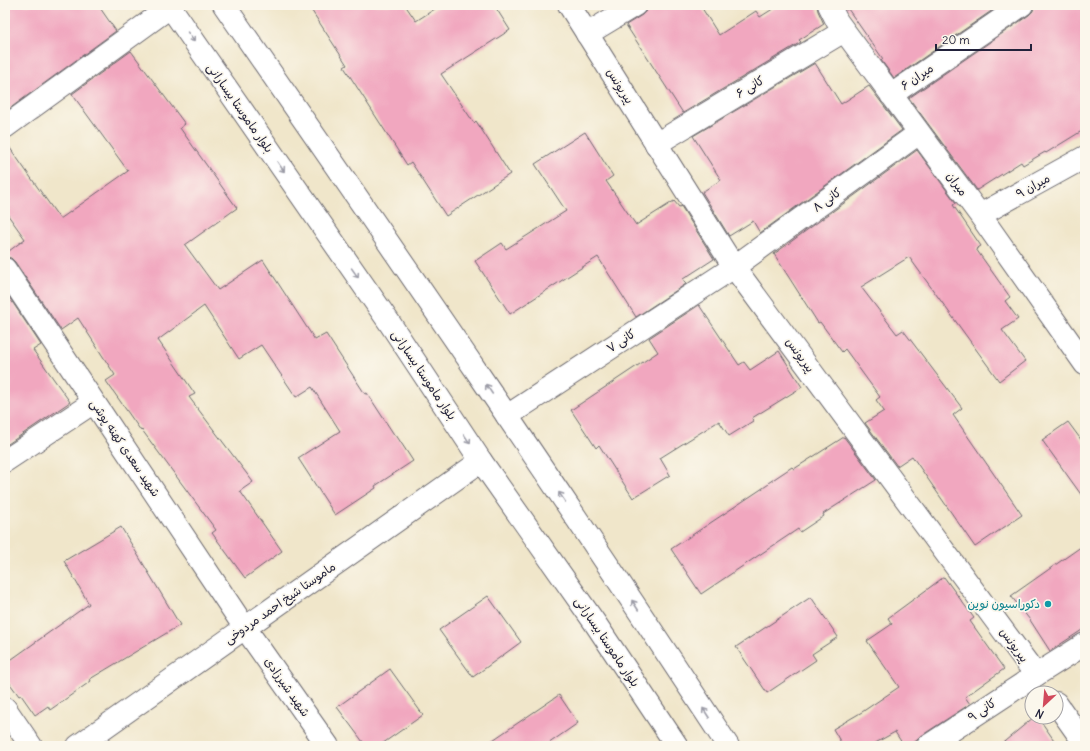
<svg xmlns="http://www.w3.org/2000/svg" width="1090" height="751" font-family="Delius,'Playpen Sans Arabic',sans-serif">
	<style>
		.building { fill: #f1a7bf }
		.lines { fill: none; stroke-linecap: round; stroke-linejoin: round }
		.street-casing { stroke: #6a676d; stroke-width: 24 }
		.secondary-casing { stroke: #6a676d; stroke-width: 24 }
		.primary-casing { stroke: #6a676d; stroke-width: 24 }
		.street { stroke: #fff; stroke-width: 22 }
		.secondary { stroke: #fff; stroke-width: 22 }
		.primary { stroke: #fff; stroke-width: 22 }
		.oneway { stroke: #9c9ca7 }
		.culture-dot { fill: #0f9aa8; stroke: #fbf7ec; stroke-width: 1.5 }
		.labels { text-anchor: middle; stroke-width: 3.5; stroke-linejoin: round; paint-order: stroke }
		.street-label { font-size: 12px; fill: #22223b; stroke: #fbf7ec }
		.culture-label { font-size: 12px; fill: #0d838f; stroke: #fbf7ec; text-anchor: end }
	</style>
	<rect width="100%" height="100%" fill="#fbf7ec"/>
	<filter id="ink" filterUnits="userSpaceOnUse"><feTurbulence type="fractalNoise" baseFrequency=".025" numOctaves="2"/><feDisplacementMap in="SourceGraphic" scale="8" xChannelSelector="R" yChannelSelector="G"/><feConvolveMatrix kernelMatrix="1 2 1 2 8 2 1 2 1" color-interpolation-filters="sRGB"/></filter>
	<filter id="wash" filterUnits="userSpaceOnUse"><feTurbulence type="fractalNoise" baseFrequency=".012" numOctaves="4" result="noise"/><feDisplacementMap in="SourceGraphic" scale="16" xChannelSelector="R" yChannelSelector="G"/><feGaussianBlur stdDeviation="0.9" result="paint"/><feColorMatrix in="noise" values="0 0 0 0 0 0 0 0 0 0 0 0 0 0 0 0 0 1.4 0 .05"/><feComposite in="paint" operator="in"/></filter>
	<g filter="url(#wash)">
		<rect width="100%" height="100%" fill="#f0e6ca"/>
		<g id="blocks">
			<path class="building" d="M5 5H98L116 31 5 112Z
				M308 5H405L416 21 441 5H494L510 30 441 74 474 123 476 121 510 174 446 216 411 162 407 165 344 67 347 65Z
				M647 5H700L719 35 756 11 760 17 779 5H817L818 11 824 24 799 40 801 42 683 113 626 25 642 15 646 11Z
				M843 5H1000L894 78 881 60 883 59 848 9 846 10Z
				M1034 5H1085V129L1046 153 1045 152 1023 165 1021 162 977 190 909 98 1029 15 1033 11Z
				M131 51 185 124 180 128 237 208 185 245 218 290 263 260 315 340 326 334 365 394 367 393 395 436 396 435 413 461 375 486 376 488 335 515 298 458 340 431 312 387 296 397 261 345 239 359 204 306 158 340 195 394 189 397 253 482 240 491 282 551 245 578 212 533 216 530 142 430 141 431 106 381 115 375 78 318 61 330 15 262 11 258 5 257V254L25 239 5 211V141L60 219 128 171 72 94Z
				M815 63 841 104 869 86 902 130 760 233 753 221 729 236 702 192 721 180 693 136Z
				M585 132 613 176 606 181 636 225 674 201 679 207 681 206 714 259 683 279 686 284 636 317 598 257 510 314 475 261 502 243 506 249 566 211 535 164Z
				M917 150 956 203 953 205 981 246 976 249 1010 297 1005 301 1018 319 1002 330 1025 361 999 381 909 257 861 287 897 334 903 330 962 408 953 415 1022 515 975 547 912 456 897 466 865 423 884 411 876 400 880 397 845 349 842 352 820 322 818 323 774 254Z
				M5 291 41 345 33 350 70 402 5 446Z
				M699 305 739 365 744 362 750 370 779 351 802 387 752 418 753 421 729 436 719 421 660 458 670 475 633 498 599 445 596 448 571 410 658 352 649 338Z
				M1068 422 1085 445V500L1042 440Z
				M844 437 876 480 823 514 824 516 800 532 798 529 701 594 671 549 769 484 768 483 792 467 794 469Z
				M121 527 180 625 90 679 91 681 50 710 48 706 35 715 21 695 19 696 5 677V664L89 604 64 561Z
				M1085 544V628L1050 651 1030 620 1011 596Z
				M944 577 974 618 970 621 1004 669 965 697 970 704 921 736 917 740 909 746H904L895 732 870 746H843L833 729 862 712 899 687 867 641 892 624 888 618Z
				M488 596 521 642 473 677 439 630Z
				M811 597 838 637 812 654 816 660 767 693 736 647Z
				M390 669 423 715 379 746H366L337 707Z
				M559 695 578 723 545 746H484Z
				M1034 717H1038L1058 746H999Z"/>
		</g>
	</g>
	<g filter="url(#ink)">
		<use href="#blocks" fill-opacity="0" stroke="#6a676d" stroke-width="1"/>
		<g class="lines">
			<defs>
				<path id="street" d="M829 5 837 21 980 215 1085 364
					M587 34 635 5
					M891 95 1022 5
					M5 127 170 7
					M656 144 844 31
					M980 215 1085 157
					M5 269 245 628 328 746
					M507 416 734 267 919 133
					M5 461 94 402
					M1056 703 1085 744
					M5 708 31 746
					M928 746 1036 675 1085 644"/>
				<path id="secondary" d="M569 5 734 267 1036 675
					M78 746 481 461"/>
				<path id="primary" d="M169 5 389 322 481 461 595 623 677 746
					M224 5C394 250 564 496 728 746"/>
			</defs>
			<use href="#street" class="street-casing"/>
			<use href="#secondary" class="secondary-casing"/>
			<use href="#primary" class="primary-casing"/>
			<use href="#street" class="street"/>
			<use href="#secondary" class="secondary"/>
			<use href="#primary" class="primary"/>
		</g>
		<defs><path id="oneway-shaft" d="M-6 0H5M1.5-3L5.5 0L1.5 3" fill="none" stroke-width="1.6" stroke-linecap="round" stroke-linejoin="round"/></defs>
		<g class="oneway">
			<use href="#oneway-shaft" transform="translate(191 37) rotate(55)"/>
			<use href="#oneway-shaft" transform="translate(281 167) rotate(55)"/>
			<use href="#oneway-shaft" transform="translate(355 273) rotate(55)"/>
			<use href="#oneway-shaft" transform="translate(489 389) rotate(-124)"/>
			<use href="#oneway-shaft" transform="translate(467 439) rotate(56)"/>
			<use href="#oneway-shaft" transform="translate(562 497) rotate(-124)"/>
			<use href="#oneway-shaft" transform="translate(635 605) rotate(-123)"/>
			<use href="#oneway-shaft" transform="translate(706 713) rotate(-123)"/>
		</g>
	</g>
	<circle class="culture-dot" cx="1048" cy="604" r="4"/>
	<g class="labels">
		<g class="street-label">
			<text transform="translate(917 77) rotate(-34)" y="4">میران ۶</text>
			<text transform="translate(620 86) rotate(58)" y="4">پیریونس</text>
			<text transform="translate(750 87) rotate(-31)" y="4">کانی ۶</text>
			<text transform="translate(240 108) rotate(55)" y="4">بلوار ماموستا بیسارانی</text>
			<text transform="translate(957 184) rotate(54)" y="4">میران</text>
			<text transform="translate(1033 186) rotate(-29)" y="4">میران ۹</text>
			<text transform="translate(827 200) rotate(-36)" y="4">کانی ۸</text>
			<text transform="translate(621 341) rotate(-33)" y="4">کانی ۷</text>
			<text transform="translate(800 355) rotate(54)" y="4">پیریونس</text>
			<text transform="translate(424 375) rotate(56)" y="4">بلوار ماموستا بیسارانی</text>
			<text transform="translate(125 448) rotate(56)" y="4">شهید سعدی کهنه پوشی</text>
			<text transform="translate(280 603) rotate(-35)" y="4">ماموستا شیخ احمد مردوخی</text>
			<text transform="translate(607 642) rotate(56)" y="4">بلوار ماموستا بیسارانی</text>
			<text transform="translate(1014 645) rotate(54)" y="4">پیریونس</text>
			<text transform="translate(287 687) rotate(55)" y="4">شهید شیرزادی</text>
			<text transform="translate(982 710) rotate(-34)" y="4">کانی ۹</text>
		</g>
		<g class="culture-label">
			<text x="1040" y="608">دکوراسیون نوین</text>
		</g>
	</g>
	<rect width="1090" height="751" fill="none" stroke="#fbf7ec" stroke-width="20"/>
	<g transform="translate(1044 705) rotate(206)"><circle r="19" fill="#fbf7ec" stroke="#a4a2a5"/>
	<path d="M0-3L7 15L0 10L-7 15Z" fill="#d1495b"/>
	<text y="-6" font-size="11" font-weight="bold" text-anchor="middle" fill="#22223b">N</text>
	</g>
	<path d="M936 44v6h95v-6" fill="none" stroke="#22223b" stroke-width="2"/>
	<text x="942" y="44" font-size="12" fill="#22223b" stroke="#fbf7ec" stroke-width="3" paint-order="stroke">20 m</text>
</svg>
